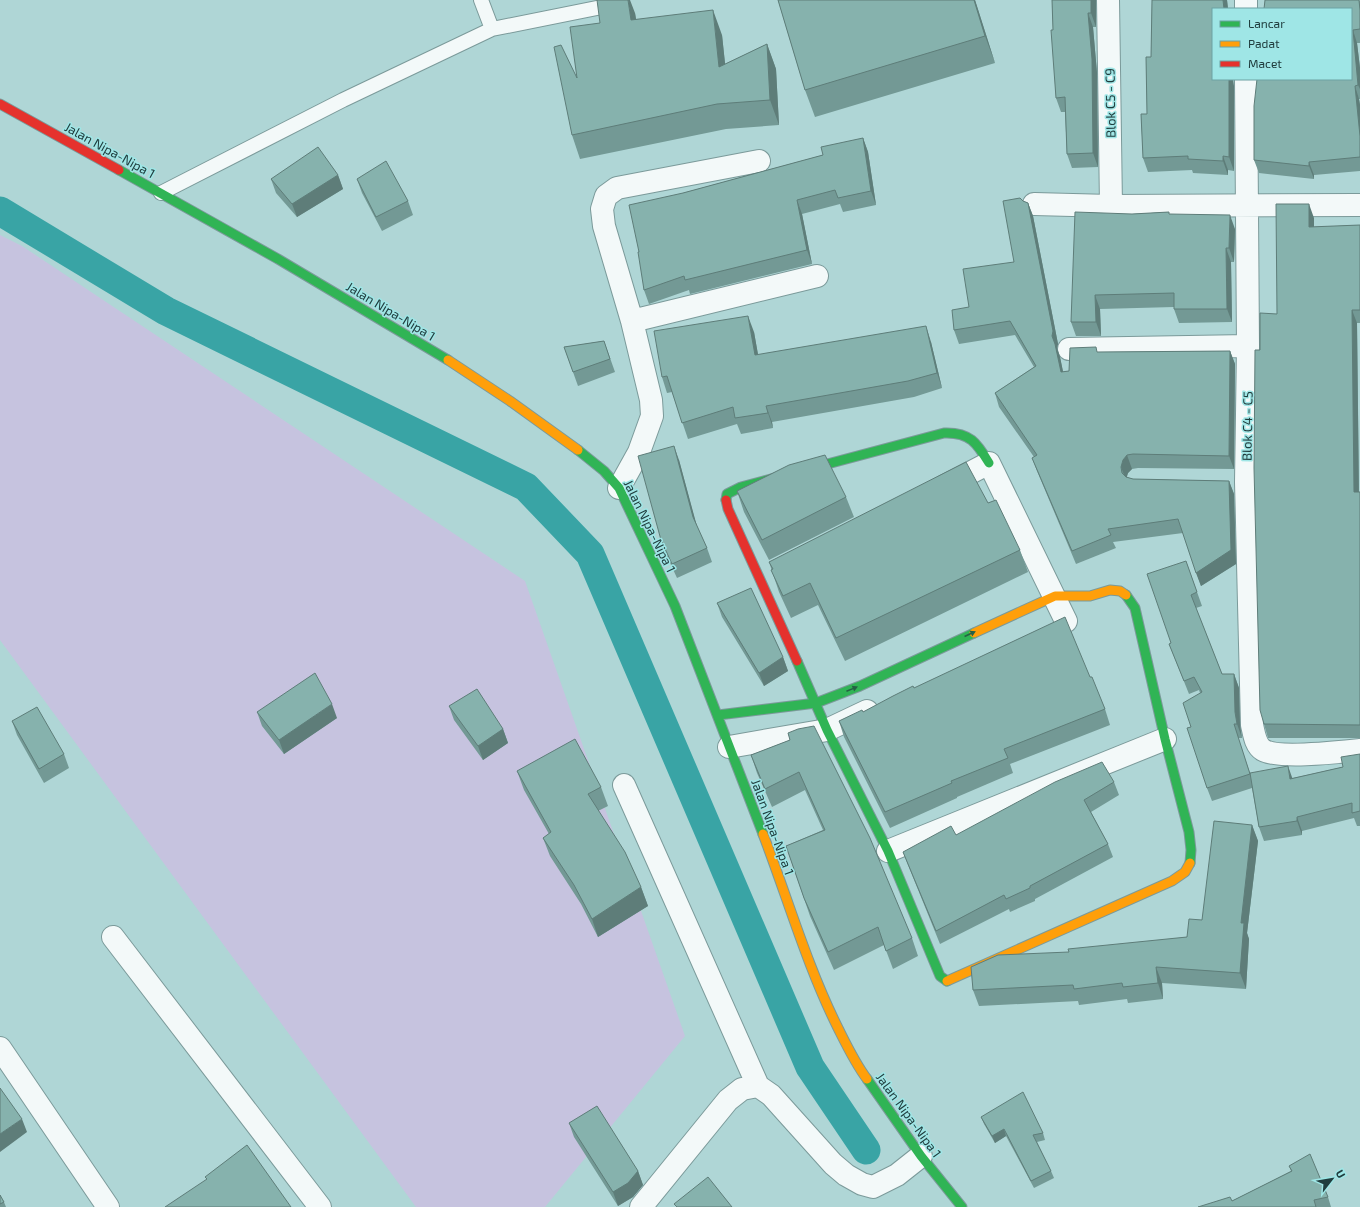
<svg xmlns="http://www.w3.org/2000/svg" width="1360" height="1207" font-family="'Exo 2',sans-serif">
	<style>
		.green { fill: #c6c3df }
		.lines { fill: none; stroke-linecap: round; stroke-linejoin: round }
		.canal { stroke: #39a4a5; stroke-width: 29 }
		.lane-casing { stroke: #7b9a9a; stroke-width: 16 }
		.street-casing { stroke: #7b9a9a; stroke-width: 24 }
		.fast-casing { stroke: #7b9a9a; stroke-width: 11 }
		.slow-casing { stroke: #7b9a9a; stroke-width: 11 }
		.jam-casing { stroke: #7b9a9a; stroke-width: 11 }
		.lane { stroke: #f3f9f9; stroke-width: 14 }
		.street { stroke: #f3f9f9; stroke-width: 22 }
		.fast { stroke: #30b455; stroke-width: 9 }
		.slow { stroke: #ff9f0a; stroke-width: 9 }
		.jam { stroke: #e5322d; stroke-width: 9 }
		.wall { fill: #739995 }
		.shaded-wall { fill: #5e7d79 }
		.building { fill: #86b2ad; stroke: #5e7d79 }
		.oneway { fill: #256145 }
		.labels { text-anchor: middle; stroke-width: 3; stroke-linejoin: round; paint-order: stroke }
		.street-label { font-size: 13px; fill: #203d3e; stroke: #9fe6e6 }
	</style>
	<rect width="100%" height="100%" fill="#afd6d6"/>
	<path class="green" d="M0 235 22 246 525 581 685 1036 545 1207H416L0 640Z"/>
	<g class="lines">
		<path class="canal" d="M0 211 166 311 526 487 590 554 810 1067 866 1150"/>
		<defs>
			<path id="lane" d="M481 0 492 29
				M161 193 343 100 492 29 617 4"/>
			<path id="street" d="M1108 0 1111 206
				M1246 0V9
				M1246 79 1248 346 1246 482 1252 725C1254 733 1255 745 1263 750 1278 759 1340 752 1360 750
				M1034 204 1111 206 1360 205
				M632 321 817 276
				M1069 349 1248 346
				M945 486 989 463 1066 621
				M619 488 639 452 652 416 651 400 632 321 604 226 602 209 606 196 617 188 759 161
				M729 747 827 730 867 711
				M624 785 758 1086
				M888 851 1165 739
				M113 937 320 1207
				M0 1048 108 1207
				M641 1207 728 1100 742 1089 758 1086 771 1095 833 1164 846 1175 862 1184 873 1187 897 1175 921 1156"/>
			<path id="fast" d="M119 170 278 259 448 360
				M578 450 604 471 619 488 675 606 763 834
				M726 500 727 494 741 487 944 433C970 432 977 443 989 463
				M1126 595 1135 608 1165 739 1189 832 1191 850 1190 863
				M797 661 827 730 888 851 940 976 947 981
				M718 715 816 703 860 686 974 633
				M867 1079 921 1156 962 1207"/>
			<path id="slow" d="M448 360 510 401 578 450
				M974 633 1055 596H1090L1110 590 1120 591 1126 595
				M763 834C788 899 807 966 838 1028 847 1046 855 1063 867 1079
				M947 981 1172 881 1185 872 1190 863"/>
			<path id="jam" d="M0 104 119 170
				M726 500 728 509 797 661"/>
		</defs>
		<use href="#lane" class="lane-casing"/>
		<use href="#street" class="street-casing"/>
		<use href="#fast" class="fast-casing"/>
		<use href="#slow" class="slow-casing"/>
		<use href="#jam" class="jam-casing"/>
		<use href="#lane" class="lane"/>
		<use href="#street" class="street"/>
		<use href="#fast" class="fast"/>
		<use href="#slow" class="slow"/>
		<use href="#jam" class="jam"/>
	</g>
	<path class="wall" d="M778 0H975L995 63 815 117 805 90Z
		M1052 0H1096V27H1093L1097 73 1098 167 1072 168 1067 154 1065 112H1061L1056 98 1053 30Z
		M1152 0H1227L1228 9H1213V79H1233L1234 171 1228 170V175L1193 173 1192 170 1148 172 1143 158 1141 114H1147L1146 57H1151Z
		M1360 0V43H1357L1360 68V99H1359L1360 105V171L1314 175V179L1259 173 1254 160Z
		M635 13 636 19 722 35 725 64 767 44 776 69 779 125 726 129 580 159 572 135 600 23Z
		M863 138 868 152 876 205 843 212 840 204 802 214 812 264 690 294 689 290 649 304 644 290 639 252 683 193 823 155Z
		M338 175 343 189 297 217 276 193 271 179Z
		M357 179 408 201 413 215 382 231 362 193Z
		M1023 201 1028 203 1033 216 1058 344 1057 348 1060 357 1063 372 1069 371 1098 352 1230 351 1235 364 1234 469 1138 468 1132 469 1128 473 1126 477 1133 479 1229 481 1234 494 1236 564 1201 586 1183 533 1113 542 1116 548 1076 564 1037 471 1032 458 1034 457 999 407 995 393 1034 367 1015 335 959 344 954 330 969 307 1014 262Z
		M1169 212V214L1235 229 1234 262H1231L1232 322 1179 323 1174 309V307L1100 309 1101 336H1076L1071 322 1132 214Z
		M1314 218V227L1360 225V323H1357L1359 492H1360V738H1268L1264 724 1260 350 1277 314Z
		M754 332 758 355 931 342 942 388 914 397 772 422 773 428 741 434 737 424 688 439 672 392 667 393 662 377Z
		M604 341 615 372 578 386 564 347Z
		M679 460 696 524 707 548 712 562 677 578 666 554 661 540Z
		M737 491 846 497 854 517 769 560 744 512Z
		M988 503 1020 550 1028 572 845 661 818 605 791 618 779 592 769 562Z
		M1186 561 1202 606 1196 608 1222 674H1234L1239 688 1240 725 1242 738H1238L1250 773 1293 778 1343 767 1360 754V826H1357L1354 818 1302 831V835L1264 841 1259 827 1252 788 1212 801 1207 788 1191 727 1200 693 1199 690 1189 694 1169 644 1171 643Z
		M717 603 783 657 788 671 764 686 722 617Z
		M1090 677 1105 709 1110 725 1010 764 1013 773 957 797V798L890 828 844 737 839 721 863 712 914 688Z
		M449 706 503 729 508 743 483 760 454 720Z
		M257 712 337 718 284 754 262 726Z
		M12 721 64 754 69 768 44 783 17 735Z
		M788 733 912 938 918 956 893 969 884 945 834 970 810 916 786 846 823 830 805 790 772 807 757 773 751 755 790 740Z
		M517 771 601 787 608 806 598 811 641 887 648 906 598 937 581 904 550 856 543 838 549 834 524 790Z
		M1114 782 1119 795 1091 812 1108 844 1113 857 1035 899V901L1010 912 1009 909 940 944 908 865 903 852 956 835Z
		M1252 825 1258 841 1247 933 1249 939 1246 989 1162 983 1163 999 1128 1003 1127 999 1079 1005 1078 1001 979 1006 973 990 1069 952 1187 937 1202 920Z
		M981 1117 1043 1133 1045 1140 1037 1142 1051 1171 1054 1178 1034 1188 1006 1136 995 1143 984 1124Z
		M569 1123 638 1171 643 1185 633 1197 618 1206 574 1137Z
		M1289 1166 1328 1197 1331 1207H1198L1232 1201 1291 1171Z
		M0 1195 4 1202 6 1207H0Z"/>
	<path class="shaded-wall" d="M628 0H630L635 13 640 44 631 20Z
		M974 0H975L995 63 985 36Z
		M1091 0H1096V27L1091 13Z
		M1223 0H1227L1228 9H1224Z
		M713 10 722 35 728 91 719 67Z
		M1088 13 1093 27 1097 73 1098 167 1093 153Z
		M1353 30 1357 43 1360 68V89L1358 85Z
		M767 44 776 69 779 125 770 100Z
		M1229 79H1233L1234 86V171L1229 157Z
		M1355 86 1359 99 1360 105V136Z
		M863 138 868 152 876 205 871 191Z
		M1223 156 1228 170V175L1223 161Z
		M1309 162 1314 175V179L1309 166Z
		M338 175 343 189 297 217 292 204Z
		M797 200 802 214 812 264 807 250Z
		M1028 203 1033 216 1058 344 1057 348 1060 357 1066 386 1061 372 1052 336Z
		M1309 204 1314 218V240L1309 227Z
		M1230 215 1235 229 1234 262 1229 248Z
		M1226 248 1231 262 1232 322 1227 309Z
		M1095 295 1100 309 1101 336 1096 322Z
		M1352 310 1357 323 1359 506 1354 492Z
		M748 316 754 332 761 371 755 355Z
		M926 326 931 342 942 388 937 373Z
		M1230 351 1235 364 1234 469 1229 456Z
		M766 406 772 422 773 428 768 413Z
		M674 446 679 460 698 530 693 517Z
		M1127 455 1132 469 1128 473 1126 480 1121 467 1123 460Z
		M1229 481 1234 494 1236 564 1201 586 1196 573Z
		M783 657 788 671 764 686 759 673Z
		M1234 674 1239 688 1240 725 1242 738 1237 724 1235 712Z
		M332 704 337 718 284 754 279 740Z
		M503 729 508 743 483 760 478 746Z
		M1288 766 1293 780 1290 779Z
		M1297 817 1302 831V835L1297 821Z
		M1252 825 1258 841 1247 933 1249 939 1246 989 1240 973 1241 923Z
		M641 887 648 906 598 937 592 919Z
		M1156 967 1162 983 1163 999 1158 983Z
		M22 1119 27 1132 0 1152V1134Z
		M1004 1129 1006 1136 995 1143 992 1136Z
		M638 1171 643 1185 633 1197 618 1206 613 1192Z"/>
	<path class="building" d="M597 0H628L631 20 713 10 719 67 767 44 770 100 717 104 572 135 554 47 561 45 577 78 570 27 600 23Z
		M778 0H974L985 36 805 90Z
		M1052 0H1091V13H1088L1092 59 1093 153 1067 154 1065 97 1056 98 1051 30H1053Z
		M1152 0H1223L1224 9H1213V79H1229V157L1223 156V161L1188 159V156L1143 158 1141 114H1147L1146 57H1151Z
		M1265 0H1359L1360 10V29L1353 30 1358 85 1355 86 1360 136V157L1309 162V166L1254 160V106L1257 79H1351V9H1264Z
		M863 138 871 191 838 198 835 190 797 200 807 250 685 280 684 276 644 290 638 252H639L629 205 683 193 823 155 821 147Z
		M318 147 338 175 292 204 271 179Z
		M386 161 408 201 376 217 357 179Z
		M1020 198 1023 201 1028 203 1053 331 1052 336 1055 344 1061 372 1069 371 1070 348 1096 347 1097 352 1230 351 1229 456 1133 454 1127 455 1123 460 1121 467 1122 473 1126 477 1133 479 1229 481 1231 550 1196 573 1178 519 1108 529 1111 535 1072 551 1032 458 1037 455 995 393 1036 366 1010 321 954 330 952 310 969 307 963 269 1014 262 1003 201Z
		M1276 204H1309V227L1360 225V310H1352L1354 492H1360V725L1264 724 1260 710 1254 468 1255 350H1260V313L1277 314Z
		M1075 212 1132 214 1169 212V214L1230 215 1229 248H1226L1227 309H1174V293L1095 295 1096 322H1071Z
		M748 316 755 355 926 326 937 373 908 381 766 406 768 413 735 418 733 407 682 423 667 376 662 377 654 331Z
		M604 341 610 359 573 372 564 347Z
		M674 446 693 517 707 548 672 564 661 540 638 456Z
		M825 455 846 497 762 540 737 491 789 465Z
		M966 462 988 503 996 500 1020 550 836 638 810 583 783 596 771 570 773 569 769 562Z
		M1186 561 1197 592 1191 595 1222 674H1234L1235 712 1237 724H1234L1250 774 1207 788 1187 728 1191 727 1183 703 1202 692 1194 677 1184 681 1169 644 1171 643 1147 574Z
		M751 588 783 657 759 673 717 603Z
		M1065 617 1090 677H1092L1105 709 1004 749 1008 758 951 781 952 783 885 812 839 721 862 710 863 712 893 696 913 686 914 688Z
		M315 673 332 704 279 740 257 712Z
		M477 689 503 729 478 746 449 706Z
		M37 707 64 754 39 769 12 721Z
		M814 726 870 838 912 938 886 951 878 927 828 952 804 898 786 846 825 830 799 772 765 789 751 755 790 740 788 733 798 729Z
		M575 739 601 787 588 794 625 852 641 887 592 919 574 885 543 838 551 832 517 771Z
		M1360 754V811L1352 813V803L1297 817V821L1259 827 1250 773 1288 766 1290 779 1343 767 1341 757Z
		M1102 762 1114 782 1084 800 1108 844 1030 886V888L1006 899 1004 895 936 931 903 852 951 826 956 835 1055 782Z
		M1214 821 1252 825 1241 923H1244L1240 973 1156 967 1158 983 1123 987 1122 983 1074 989 1073 985 973 990 971 967 998 955 1069 952 1068 949 1187 937 1189 919 1202 920Z
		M0 1088 22 1119 0 1134Z
		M1023 1092 1043 1133 1033 1135 1051 1171 1031 1181 1004 1129 992 1136 981 1117Z
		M597 1106 638 1171 628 1183 613 1192 569 1123Z
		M247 1145 291 1207H165L207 1179 205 1177Z
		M1310 1154 1328 1197 1314 1200 1316 1207H1198L1230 1197 1232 1201 1292 1171 1289 1166Z
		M708 1177 732 1207H677L674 1204Z
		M0 1195 4 1202 0 1204Z"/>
	<defs><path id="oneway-solid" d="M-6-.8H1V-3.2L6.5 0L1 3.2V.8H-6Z"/></defs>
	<g class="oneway">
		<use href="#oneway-solid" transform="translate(970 634) rotate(-25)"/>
		<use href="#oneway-solid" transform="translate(852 689) rotate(-22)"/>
	</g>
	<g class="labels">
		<g class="street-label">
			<text transform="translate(1110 103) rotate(-91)" y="5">Blok C5 - C9</text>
			<text transform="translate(110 150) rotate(29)" y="5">Jalan Nipa-Nipa 1</text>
			<text transform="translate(391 311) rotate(31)" y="5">Jalan Nipa-Nipa 1</text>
			<text transform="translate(1247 426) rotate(-89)" y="5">Blok C4 - C5</text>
			<text transform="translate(650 526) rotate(64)" y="5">Jalan Nipa-Nipa 1</text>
			<text transform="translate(773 827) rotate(70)" y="5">Jalan Nipa-Nipa 1</text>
			<text transform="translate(909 1115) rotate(54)" y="5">Jalan Nipa-Nipa 1</text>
		</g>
	</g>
	<rect x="1212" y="8" width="140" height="72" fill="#9fe6e6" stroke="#6ca2a3"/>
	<rect x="1220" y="21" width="20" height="6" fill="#30b455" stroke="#6ca2a3"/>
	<text x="1248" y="28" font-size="12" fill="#203d3e">Lancar</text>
	<rect x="1220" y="41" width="20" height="6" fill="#ff9f0a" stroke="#6ca2a3"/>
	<text x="1248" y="48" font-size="12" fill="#203d3e">Padat</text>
	<rect x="1220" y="61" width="20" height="6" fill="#e5322d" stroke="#6ca2a3"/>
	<text x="1248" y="68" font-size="12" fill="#203d3e">Macet</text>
	<g transform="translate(1332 1179) rotate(59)" stroke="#9fe6e6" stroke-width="3" paint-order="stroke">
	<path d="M0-3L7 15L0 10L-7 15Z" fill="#203d3e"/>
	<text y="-6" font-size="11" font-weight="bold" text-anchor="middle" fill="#203d3e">U</text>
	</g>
</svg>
